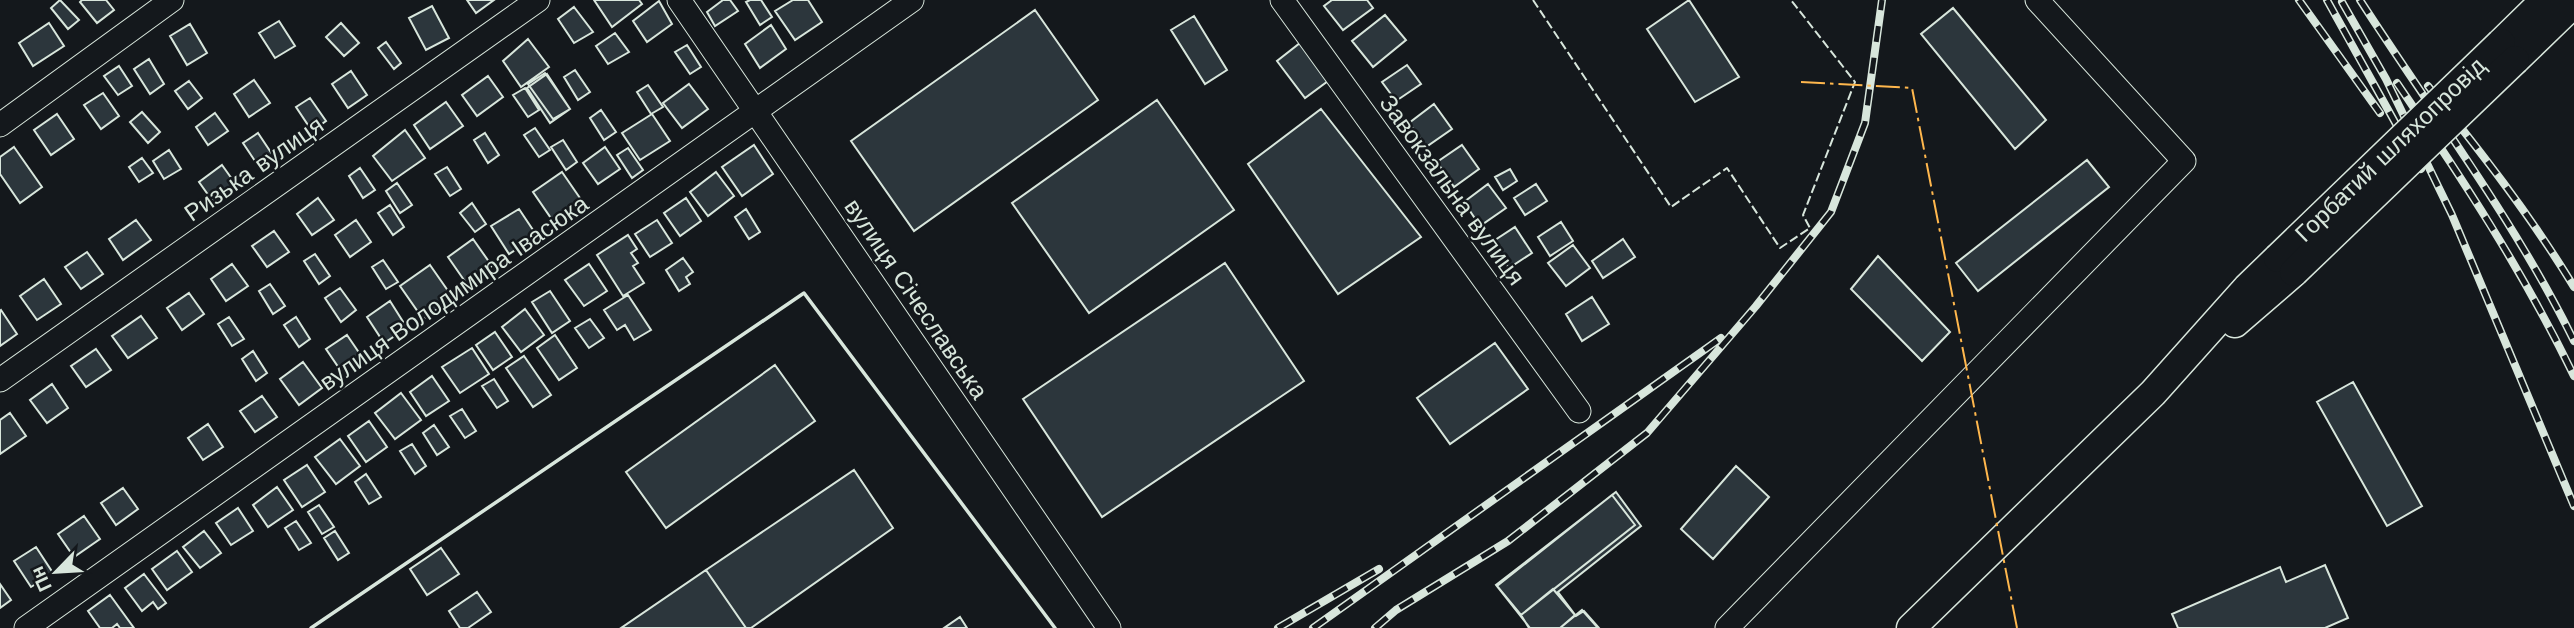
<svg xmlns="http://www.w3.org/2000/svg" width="2574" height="628" font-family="'Work Sans',sans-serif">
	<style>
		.building { fill: #2c363c; stroke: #d8e6dc; stroke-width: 2 }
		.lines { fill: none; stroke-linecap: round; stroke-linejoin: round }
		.minor-casing { stroke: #d8e6dc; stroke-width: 25 }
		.major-casing { stroke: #d8e6dc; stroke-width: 31 }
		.minor { stroke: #14181c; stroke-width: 23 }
		.major { stroke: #14181c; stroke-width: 28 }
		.rail-casing { stroke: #d8e6dc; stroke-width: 8 }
		.rail { stroke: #14181c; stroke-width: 5; stroke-dasharray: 16; stroke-linecap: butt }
		.major-bridge-casing { stroke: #d8e6dc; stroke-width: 31; stroke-linecap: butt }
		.major-bridge { stroke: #14181c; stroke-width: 28 }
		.fence { stroke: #d8e6dc; stroke-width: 2; stroke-dasharray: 9 3.5; stroke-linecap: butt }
		.wall { stroke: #d8e6dc; stroke-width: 3.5 }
		.power { stroke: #ffb74d; stroke-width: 2; stroke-dasharray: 24 5 3.5 5; stroke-linecap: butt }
		.labels { text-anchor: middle; stroke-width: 5; stroke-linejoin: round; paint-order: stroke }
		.street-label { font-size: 24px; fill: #d8e6dc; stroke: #14181c }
	</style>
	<rect width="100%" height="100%" fill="#14181c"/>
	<path class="building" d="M60 0 79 20 68 29 51 8Z
		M82 0H106L114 10 97 23 80 2Z
		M467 0H494L476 13Z
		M594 0H639L642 4 612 27Z
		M723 0H730L738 11 715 26 707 12Z
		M750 0H761L772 17 760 25 746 2Z
		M793 0H808L822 22 795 40 775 11Z
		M1332 0H1367L1373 8 1343 30 1324 6Z
		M1689 0 1739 77 1695 102 1647 29Z
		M659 1 672 24 647 42 633 21Z
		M432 6 449 38 426 50 409 18Z
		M574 7 593 32 574 43 558 19Z
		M1953 8 2046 120 2015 149 1921 34Z
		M1035 10 1098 100 914 231 851 141Z
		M1385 15 1406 40 1373 67 1352 41Z
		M1194 16 1227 70 1205 84 1171 30Z
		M279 21 295 46 275 58 259 33Z
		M49 23 64 46 33 66 19 43Z
		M341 23 359 43 344 56 326 37Z
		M190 24 207 53 187 65 170 36Z
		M771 25 786 49 760 68 745 44Z
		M615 33 629 52 608 64 596 46Z
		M528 39 549 67 521 87 503 61Z
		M386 42 401 63 394 69 378 48Z
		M1300 43 1328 81 1305 98 1277 61Z
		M687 45 701 67 690 74 675 52Z
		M149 59 164 84 150 94 134 69Z
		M1407 65 1421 84 1396 101 1382 82Z
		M119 66 132 86 118 95 104 76Z
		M575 70 590 92 578 100 564 77Z
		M351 71 367 95 348 108 332 84Z
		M545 73 570 109 553 119 528 84Z
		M547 74 570 109 550 123 527 88Z
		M488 76 503 97 477 116 462 95Z
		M254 80 270 103 249 117 234 94Z
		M189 81 202 98 188 109 175 91Z
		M689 84 708 109 682 128 663 103Z
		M648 85 663 107 651 114 637 92Z
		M525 88 539 110 528 117 513 95Z
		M103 93 119 116 101 129 84 105Z
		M310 98 326 121 312 131 296 107Z
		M1157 100 1234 210 1089 313 1012 203Z
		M446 102 463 126 430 149 414 125Z
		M1434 104 1452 129 1426 147 1409 123Z
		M1321 109 1421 237 1338 294 1248 164Z
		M601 110 616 132 604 140 590 118Z
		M142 112 160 132 148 143 130 122Z
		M215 113 228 131 208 145 196 127Z
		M57 114 74 139 51 155 34 130Z
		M652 114 670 141 640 160 622 133Z
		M535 128 550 150 539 157 524 135Z
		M405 130 425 158 392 181 373 156Z
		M258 133 274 157 259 167 243 143Z
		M485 133 499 155 488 163 474 140Z
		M563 140 577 162 566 170 551 147Z
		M754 145 773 174 742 196 722 167Z
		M1462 145 1479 169 1454 187 1437 162Z
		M14 147 42 187 20 203 0 174V157Z
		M605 147 620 169 598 184 583 163Z
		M628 148 643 170 632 178 617 155Z
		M169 150 181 169 164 179 153 161Z
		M142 158 153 173 139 182 129 167Z
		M2087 160 2109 187 1978 291 1956 263Z
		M222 165 237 186 214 203 199 182Z
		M447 167 461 189 450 196 435 174Z
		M360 168 375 190 363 198 349 176Z
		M1510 169 1517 181 1503 190 1495 177Z
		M562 172 582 201 553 221 533 192Z
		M716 172 734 196 708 216 690 192Z
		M397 183 412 205 400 213 386 191Z
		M1488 184 1506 208 1480 226 1464 202Z
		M1536 184 1547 201 1525 215 1514 198Z
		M318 198 334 220 312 235 297 214Z
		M686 198 701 221 680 236 664 213Z
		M472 203 486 224 475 232 460 213Z
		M390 205 404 227 393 235 378 213Z
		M519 209 537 236 509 254 491 226Z
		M746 209 760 232 749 239 735 217Z
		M136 220 151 240 123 260 109 239Z
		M356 220 371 242 350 257 335 235Z
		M657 220 672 243 650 257 635 234Z
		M1561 222 1573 241 1550 256 1538 237Z
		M1515 227 1532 253 1509 268 1492 242Z
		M274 231 289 252 267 267 252 246Z
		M628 235 637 249 631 253 638 263 633 266 644 283 623 296 597 255Z
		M473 239 492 266 466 283 448 257Z
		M1623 239 1635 257 1603 278 1592 261Z
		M1573 245 1590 268 1566 286 1548 263Z
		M87 252 103 274 81 289 65 267Z
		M315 254 330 276 319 284 304 261Z
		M1878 256 1950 332 1922 361 1851 289Z
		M683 258 693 272 686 277 690 284 679 291 666 270Z
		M383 260 398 282 386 289 372 267Z
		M1225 263 1304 381 1102 517 1023 399Z
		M232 264 248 286 226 301 211 279Z
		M589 264 607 291 584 306 565 280Z
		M430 265 453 298 423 319 400 286Z
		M44 279 61 304 37 320 20 296Z
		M270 284 285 306 273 314 259 291Z
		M340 288 356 310 341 322 325 298Z
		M550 291 570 321 552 333 532 302Z
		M189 293 204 314 182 330 167 308Z
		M628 295 651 330 634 340 625 325 617 330 604 310Z
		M1592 297 1609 324 1582 341 1566 314Z
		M390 301 407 328 384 343 367 317Z
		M525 309 544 335 521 352 502 327Z
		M1 310 17 334 0 346V311Z
		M141 316 157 338 128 358 112 336Z
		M229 317 244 339 232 346 218 324Z
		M296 317 310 339 299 347 284 325Z
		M590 319 604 338 589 348 575 328Z
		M495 332 512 357 493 370 476 345Z
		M347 335 362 357 341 371 326 349Z
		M555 335 577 368 559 380 537 348Z
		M1495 343 1528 389 1450 444 1417 398Z
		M472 348 489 374 460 393 442 367Z
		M96 349 111 370 86 387 71 366Z
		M253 351 267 373 256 381 242 359Z
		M524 356 551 395 533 407 506 368Z
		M303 362 322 388 299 405 280 379Z
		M775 365 815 421 666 528 626 472Z
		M432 376 449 401 426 416 410 392Z
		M494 379 508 401 497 408 482 386Z
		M2353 382 2422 506 2387 526 2317 402Z
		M52 384 68 408 47 423 30 400Z
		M401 393 421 420 395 439 375 413Z
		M262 396 277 417 255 432 240 411Z
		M462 409 476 431 465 438 450 416Z
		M10 413 26 436 0 454V420Z
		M369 421 387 447 366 462 348 436Z
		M208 424 223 447 203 460 188 438Z
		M434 425 449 447 437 455 423 433Z
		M340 439 360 466 336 484 315 457Z
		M412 444 426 466 415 474 400 451Z
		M307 465 325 492 302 507 284 480Z
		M1736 466 1769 497 1713 559 1681 529Z
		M854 470 893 528 751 628H746L706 570Z
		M366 474 381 497 369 504 355 482Z
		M277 487 293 510 268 527 253 505Z
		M123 488 138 509 116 525 101 503Z
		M1616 492 1641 526 1558 592 1576 616 1584 611 1599 628H1530L1496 585Z
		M1612 495 1635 525 1521 615 1497 586Z
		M319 505 334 527 322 534 308 512Z
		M238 508 253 531 231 545 216 523Z
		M84 516 100 539 74 557 58 534Z
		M296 521 311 543 299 550 285 528Z
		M204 531 221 553 200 568 183 547Z
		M335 531 349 553 338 560 324 538Z
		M36 547 53 573 31 587 14 561Z
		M441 548 459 574 427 595 410 569Z
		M177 551 192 572 167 590 152 569Z
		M2325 565 2348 618 2325 628H2178L2172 614 2280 567 2286 582Z
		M706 570 746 628H621Z
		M144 574 166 603 158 609 153 602 142 611 125 588Z
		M0 584 11 600 0 608Z
		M1553 589 1575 615 1560 628H1529L1521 615Z
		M477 592 491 612 468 628H460L449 611Z
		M110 595 134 628H120L117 624 112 628H100L88 611Z
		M1582 610 1598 628H1560Z
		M960 617 967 628H944Z"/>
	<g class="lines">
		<defs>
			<path id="minor" d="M679 0 1109 628
				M1282 0 1579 411
				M0 125 172 0
				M0 380 538 0
				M26 628 912 0
				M1727 628 2184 161 2037 0"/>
			<path id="major" d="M2501 43 2545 0
				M2515 60 2574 3
				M2235 323 2294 272
				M1911 628 2153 393 2247 288 2278 258"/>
		</defs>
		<use href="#minor" class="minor-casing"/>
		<use href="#major" class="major-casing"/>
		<use href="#minor" class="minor"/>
		<use href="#major" class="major"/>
		<defs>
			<path id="rail" d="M2299 0 2380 113
				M2327 0 2421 169
				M2360 0C2433 113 2515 221 2574 341
				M2342 2 2386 79 2452 215 2574 506
				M2397 83C2462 178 2523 271 2574 376
				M2428 86C2480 151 2531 216 2574 287
				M1278 628 1379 569
				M1313 628 1721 338
				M1375 628 1396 610 1508 541 1647 433 1756 306 1831 212 1865 123 1882 0"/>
		</defs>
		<use href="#rail" class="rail-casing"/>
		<use href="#rail" class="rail"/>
		<defs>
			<g id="major-bridge">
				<path id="s1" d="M2278 258 2501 43"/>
				<path d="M2294 272 2515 60"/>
			</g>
		</defs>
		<use href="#major-bridge" class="major-bridge-casing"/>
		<use href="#major-bridge" class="major-bridge"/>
		<path class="fence" d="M1533 0 1671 207 1727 168 1780 248 1810 228 1803 215 1855 82 1791 0"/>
		<path class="wall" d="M311 628 804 293 1055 628"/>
		<path class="power" d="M1801 82 1912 88 2017 628"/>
	</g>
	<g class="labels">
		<g class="street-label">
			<text dy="8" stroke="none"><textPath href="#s1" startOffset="156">Горбатий шляхопровід</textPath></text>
			<text transform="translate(254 169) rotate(-35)" y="8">Ризька вулиця</text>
			<text transform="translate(1452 190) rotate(54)" y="8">Завокзальна вулиця</text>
			<text transform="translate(454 293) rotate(-35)" y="8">вулиця Володимира Івасюка</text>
			<text transform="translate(916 299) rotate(56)" y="8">вулиця Січеславська</text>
		</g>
	</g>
	<g transform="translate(56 572) rotate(245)" stroke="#14181c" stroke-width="5" paint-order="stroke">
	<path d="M0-5L12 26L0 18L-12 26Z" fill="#d8e6dc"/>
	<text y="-10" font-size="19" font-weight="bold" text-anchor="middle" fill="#d8e6dc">Пн</text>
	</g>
</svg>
